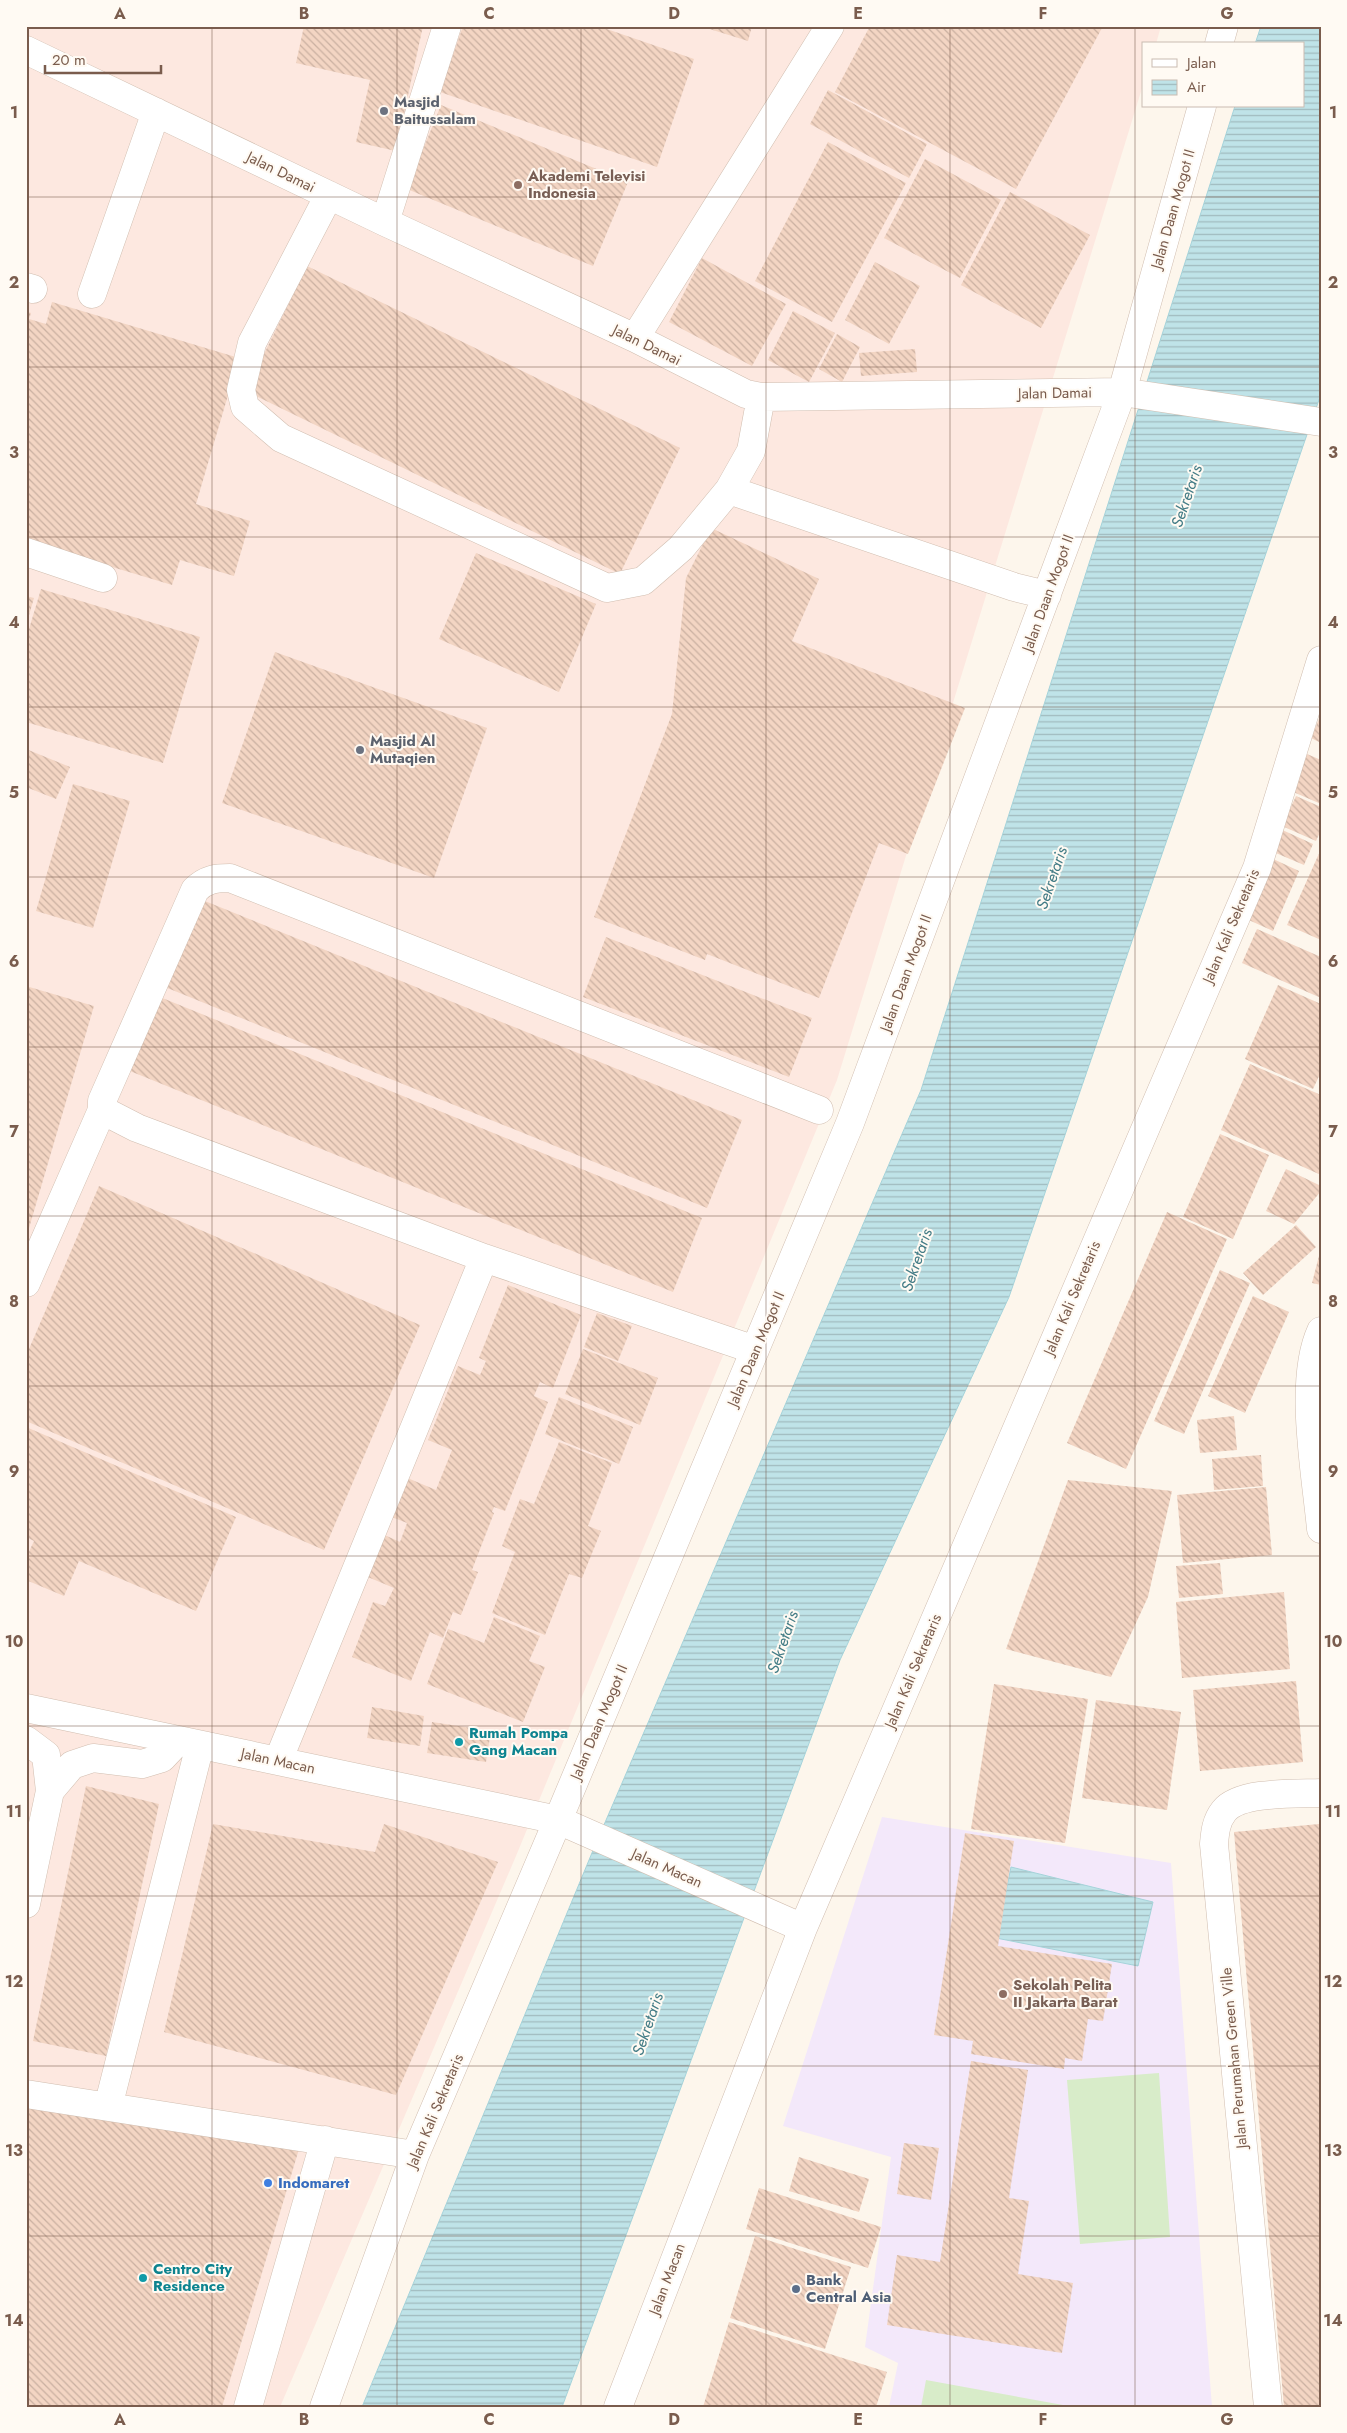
<svg xmlns="http://www.w3.org/2000/svg" width="1347" height="2433" font-family="Jost,sans-serif">
	<style>
		.commercial { fill: #fde8e0 }
		.education { fill: #f3e8fa }
		.garden { fill: #d8ecc9 }
		.water { fill: url(#water-rules); stroke: #a5d3da }
		.building { fill: url(#building-back-hatch) }
		.lines { fill: none; stroke-linecap: round; stroke-linejoin: round }
		.minor-casing { stroke: #d1beb0; stroke-width: 29 }
		.minor { stroke: #fff; stroke-width: 28 }
		.grid { fill: none; stroke: #7a5c4d; stroke-width: 1; stroke-opacity: 0.55 }
		.worship-dot { fill: #6b7280; stroke: #fffaf3; stroke-width: 2 }
		.education-dot { fill: #8d6e63; stroke: #fffaf3; stroke-width: 2 }
		.culture-dot { fill: #0f9aa8; stroke: #fffaf3; stroke-width: 2 }
		.shop-dot { fill: #3f7fe0; stroke: #fffaf3; stroke-width: 2 }
		.service-dot { fill: #5c6f8a; stroke: #fffaf3; stroke-width: 2 }
		.labels { text-anchor: middle; stroke-width: 4; stroke-linejoin: round; paint-order: stroke }
		.worship-label { font-size: 15px; font-weight: bold; fill: #5b616d; stroke: #fffaf3; text-anchor: start }
		.street-label { font-size: 15px; fill: #7a5c4d; stroke: #fffaf3 }
		.education-label { font-size: 15px; font-weight: bold; fill: #785e54; stroke: #fffaf3; text-anchor: start }
		.culture-label { font-size: 15px; font-weight: bold; fill: #0d838f; stroke: #fffaf3; text-anchor: start }
		.shop-label { font-size: 15px; font-weight: bold; fill: #366cbe; stroke: #fffaf3; text-anchor: start }
		.service-label { font-size: 15px; font-weight: bold; fill: #4e5e75; stroke: #fffaf3; text-anchor: start }
		.water-label { font-size: 16px; font-style: italic; fill: #437c86; stroke: #fffaf3 }
		.neatline { fill: none; stroke: #7a5c4d; stroke-width: 2 }
		.grid-label { font-size: 16px; text-anchor: middle; font-weight: bold; fill: #7a5c4d }
	</style>
	<defs>
		<pattern id="water-rules" width="6" height="5" patternUnits="userSpaceOnUse" patternTransform="scale(1.25)"><rect width="6" height="5" fill="#bfe3e8"/><path d="M0 2.5h6" fill="none" stroke="#a0bbbe"/></pattern>
		<pattern id="building-back-hatch" width="6" height="6" patternUnits="userSpaceOnUse" patternTransform="scale(1.25)"><rect width="6" height="6" fill="#f3d5c3"/><path d="M-1 5l2 2M0 0l6 6M5-1l2 2" fill="none" stroke="#cab0a1"/></pattern>
	</defs>
	<rect width="100%" height="100%" fill="#fdf6ec"/>
	<path class="commercial" d="M26 26H1161L1156 44H1143V85L837 1080 516 1856 280 2407H26Z"/>
	<path class="education" d="M882 1817 1171 1863 1212 2407H889L898 2363 865 2347 891 2157 783 2126Z"/>
	<path class="garden" d="M1159 2073 1170 2237 1080 2244 1067 2080Z
		M926 2380 1074 2407H921Z"/>
	<path class="water" d="M1261 26H1321V394L1009 1297 840 1660 562 2407H362L594 1848 921 1090 1235 106H1303V44H1255Z
		M1011 1867 1153 1902 1138 1966 996 1938Z"/>
	<path class="building" d="M304 26H423L396 151 356 142 370 80 296 63Z
		M463 26H598L694 59 657 167 440 92Z
		M700 26H752L748 41Z
		M870 26H1103L1016 189 835 92Z
		M828 90 927 144 909 178 810 124Z
		M441 105 628 182 593 266 407 189Z
		M828 142 906 183 832 322 755 281Z
		M925 159 1001 200 960 278 884 238Z
		M1010 192 1090 235 1041 328 961 285Z
		M702 258 786 304 752 366 669 322Z
		M875 262 920 286 889 344 845 320Z
		M307 266 680 448 620 574 246 391Z
		M52 302 239 358 196 504 250 521 234 576 180 560 172 585 26 541V311L31 313 29 319 46 324Z
		M793 311 835 333 809 382 768 360Z
		M837 334 860 347 842 382 819 369Z
		M915 349 917 372 861 376 859 353Z
		M711 528 819 579 792 641 965 708 908 854 879 843 819 998 707 954 705 960 594 917 672 714 686 578Z
		M476 553 596 604 559 692 439 639Z
		M41 589 200 637 163 763 26 722V639Z
		M26 596 34 598 27 622 26 621Z
		M275 652 487 728 434 878 222 803Z
		M1321 714V743L1311 738Z
		M26 749 70 767 56 799 26 787Z
		M1307 754 1321 760V804L1291 791Z
		M73 784 130 801 93 928 36 911Z
		M1296 796 1321 807V830L1316 841 1282 826Z
		M1278 828 1313 844 1304 865 1269 850Z
		M1321 849V940L1287 925Z
		M1269 857 1299 871 1273 931 1242 917Z
		M200 899 742 1120 707 1208 165 987Z
		M1257 929 1321 957V998L1242 963Z
		M606 937 812 1018 789 1077 583 997Z
		M1278 985 1321 1004V1072L1313 1089 1245 1059Z
		M26 986 94 1006 27 1235H26Z
		M155 995 702 1218 673 1292 125 1069Z
		M1250 1064 1321 1095V1175L1221 1130Z
		M1220 1134 1269 1155 1233 1239 1183 1217Z
		M1286 1169 1321 1186V1191L1294 1224 1266 1211Z
		M99 1186 420 1325 324 1550 26 1421V1356Z
		M1167 1212 1227 1239 1126 1469 1067 1443Z
		M1296 1225 1316 1247 1263 1295 1243 1273Z
		M1320 1252H1321V1285L1312 1283Z
		M1220 1270 1250 1283 1184 1434 1154 1421Z
		M508 1285 581 1315 553 1388 540 1382 534 1396 548 1402 505 1511 494 1507 492 1512 494 1513 472 1570 478 1572 461 1615 453 1612 443 1638 430 1632 411 1681 352 1657 373 1602 385 1606 394 1588 363 1575 380 1533 400 1542 407 1523 389 1516 405 1477 436 1490 452 1450 428 1440 458 1366 480 1375 486 1361 479 1358Z
		M1253 1296 1289 1312 1245 1413 1208 1396Z
		M597 1313 632 1326 618 1361 584 1347Z
		M583 1349 658 1378 640 1425 565 1394Z
		M559 1397 633 1427 619 1464 545 1434Z
		M1234 1416 1237 1450 1200 1453 1197 1420Z
		M26 1427 236 1517 196 1611 79 1561 64 1596 26 1580V1558L34 1541 26 1537Z
		M559 1442 612 1463 588 1526 601 1531 582 1578 569 1574 545 1635 492 1613 515 1552 502 1546 520 1499 534 1504Z
		M1261 1455 1263 1486 1214 1490 1212 1459Z
		M1068 1480 1172 1491 1148 1597 1111 1677 1006 1649Z
		M1266 1487 1272 1555 1183 1563 1177 1495Z
		M1220 1563 1223 1594 1179 1598 1176 1566Z
		M1284 1592 1290 1669 1182 1678 1176 1602Z
		M494 1617 540 1636 529 1661 545 1667 523 1722 427 1684 448 1629 484 1643Z
		M1296 1681 1303 1762 1200 1771 1193 1690Z
		M994 1684 1088 1699 1065 1843 971 1829Z
		M1096 1700 1181 1712 1167 1810 1082 1798Z
		M372 1707 424 1716 420 1746 367 1738Z
		M432 1722 491 1731 486 1762 427 1753Z
		M86 1786 159 1804 106 2056 33 2041Z
		M213 1824 375 1852 384 1824 498 1862 396 2095 164 2032Z
		M1319 1824 1321 2407H1284L1234 1832Z
		M965 1833 1014 1841 998 1946 1112 1964 1103 2021 1088 2019 1082 2061 1065 2058 1064 2069 971 2054 973 2041 934 2035Z
		M971 2061 1028 2070 1009 2198 1029 2201 1018 2274 1073 2283 1062 2353 887 2325 897 2255 940 2262Z
		M26 2107 299 2149 222 2407H26Z
		M904 2143 939 2148 931 2200 897 2194Z
		M799 2157 869 2179 859 2212 789 2191Z
		M759 2188 881 2227 868 2268 746 2229Z
		M755 2236 851 2267 825 2349 730 2318Z
		M729 2322 887 2372 876 2407H703Z"/>
	<g class="lines">
		<defs>
			<path id="minor" d="M1219 44 1224 26
				M26 50 385 222 635 338 746 394 761 397 1122 392 1321 422
				M329 195 252 343 241 390 245 407 281 438 607 588 643 581 681 548 729 490 751 451 761 397
				M385 222 447 26
				M26 287 33 289
				M92 294 156 112
				M635 338 830 26
				M729 490 1014 587 1047 595
				M26 552 103 578
				M26 1283 102 1110
				M1321 1331C1298 1381 1316 1474 1321 1529
				M755 1350 484 1258 137 1128 102 1110V1101L195 890C206 879 216 878 230 878L819 1110
				M26 1708 558 1820 803 1928
				M26 1740 46 1755 50 1791 26 1904
				M278 1761 484 1258
				M50 1791 72 1765 93 1758 142 1764 162 1758 179 1740
				M26 2094 415 2155
				M108 2107 200 1745
				M248 2407 325 2140
				M324 2407 415 2155 558 1820 850 1123 1122 392 1202 106
				M618 2407 803 1928 1257 868 1321 660
				M1268 2407 1214 1844C1215 1832 1216 1821 1224 1811 1240 1791 1296 1794 1321 1793"/>
		</defs>
		<use href="#minor" class="minor-casing"/>
		<use href="#minor" class="minor"/>
	</g>
	<path class="grid" d="M212 26V2407M397 26V2407M581 26V2407M766 26V2407M950 26V2407M1135 26V2407M26 197H1321M26 367H1321M26 537H1321M26 707H1321M26 877H1321M26 1047H1321M26 1216H1321M26 1386H1321M26 1556H1321M26 1726H1321M26 1896H1321M26 2066H1321M26 2236H1321"/>
	<g class="worship-dot">
		<circle cx="384" cy="111" r="5"/>
		<circle cx="360" cy="750" r="5"/>
	</g>
	<g class="education-dot">
		<circle cx="518" cy="185" r="5"/>
		<circle cx="1003" cy="1994" r="5"/>
	</g>
	<g class="culture-dot">
		<circle cx="459" cy="1742" r="5"/>
		<circle cx="143" cy="2278" r="5"/>
	</g>
	<circle class="shop-dot" cx="268" cy="2183" r="5"/>
	<circle class="service-dot" cx="796" cy="2289" r="5"/>
	<g class="labels">
		<g class="worship-label">
			<text x="394" y="107">Masjid<tspan x="394" dy="17">Baitussalam</tspan></text>
			<text x="370" y="746">Masjid Al<tspan x="370" dy="17">Mutaqien</tspan></text>
		</g>
		<g class="street-label">
			<text transform="translate(281 172) rotate(26)" y="5">Jalan Damai</text>
			<text transform="translate(1173 209) rotate(-74)" y="5">Jalan Daan Mogot II</text>
			<text transform="translate(647 345) rotate(26)" y="5">Jalan Damai</text>
			<text transform="translate(1055 393) rotate(-1)" y="5">Jalan Damai</text>
			<text transform="translate(1048 593) rotate(-70)" y="5">Jalan Daan Mogot II</text>
			<text transform="translate(1231 926) rotate(-67)" y="5">Jalan Kali Sekretaris</text>
			<text transform="translate(906 973) rotate(-70)" y="5">Jalan Daan Mogot II</text>
			<text transform="translate(1072 1298) rotate(-67)" y="5">Jalan Kali Sekretaris</text>
			<text transform="translate(756 1349) rotate(-67)" y="5">Jalan Daan Mogot II</text>
			<text transform="translate(913 1671) rotate(-67)" y="5">Jalan Kali Sekretaris</text>
			<text transform="translate(599 1722) rotate(-67)" y="5">Jalan Daan Mogot II</text>
			<text transform="translate(278 1761) rotate(12)" y="5">Jalan Macan</text>
			<text transform="translate(667 1868) rotate(24)" y="5">Jalan Macan</text>
			<text transform="translate(1234 2058) rotate(-95)" y="5">Jalan Perumahan Green Ville</text>
			<text transform="translate(435 2111) rotate(-67)" y="5">Jalan Kali Sekretaris</text>
			<text transform="translate(667 2279) rotate(-69)" y="5">Jalan Macan</text>
		</g>
		<g class="education-label">
			<text x="528" y="181">Akademi Televisi<tspan x="528" dy="17">Indonesia</tspan></text>
			<text x="1013" y="1990">Sekolah Pelita<tspan x="1013" dy="17">II Jakarta Barat</tspan></text>
		</g>
		<g class="culture-label">
			<text x="469" y="1738">Rumah Pompa<tspan x="469" dy="17">Gang Macan</tspan></text>
			<text x="153" y="2274">Centro City<tspan x="153" dy="17">Residence</tspan></text>
		</g>
		<g class="shop-label">
			<text x="278" y="2188">Indomaret</text>
		</g>
		<g class="service-label">
			<text x="806" y="2285">Bank<tspan x="806" dy="17">Central Asia</tspan></text>
		</g>
		<g class="water-label">
			<text transform="translate(1186 496) rotate(-71)" y="6">Sekretaris</text>
			<text transform="translate(1051 878) rotate(-71)" y="6">Sekretaris</text>
			<text transform="translate(916 1260) rotate(-71)" y="6">Sekretaris</text>
			<text transform="translate(782 1642) rotate(-71)" y="6">Sekretaris</text>
			<text transform="translate(647 2024) rotate(-71)" y="6">Sekretaris</text>
		</g>
	</g>
	<rect width="1347" height="2433" fill="none" stroke="#fffaf3" stroke-width="55"/>
	<rect x="1142" y="42" width="162" height="65" fill="#fffaf3" stroke="#cabbb1"/>
	<rect x="1152" y="59" width="25" height="8" fill="#ffffff" stroke="#cabbb1"/>
	<text x="1187" y="68" font-size="15" fill="#7a5c4d">Jalan</text>
	<rect x="1152" y="80" width="25" height="15" fill="url(#water-rules)" stroke="#cabbb1"/>
	<text x="1187" y="92" font-size="15" fill="#7a5c4d">Air</text>
	<path d="M45 65v8h116v-8" fill="none" stroke="#7a5c4d" stroke-width="2.5"/>
	<text x="52" y="65" font-size="15" fill="#7a5c4d" stroke="#fffaf3" stroke-width="4" paint-order="stroke">20 m</text>
	<rect x="28" y="28" width="1292" height="2378" class="neatline"/>
	<g class="grid-label">
		<text x="120" y="19">A</text>
		<text x="304" y="19">B</text>
		<text x="489" y="19">C</text>
		<text x="674" y="19">D</text>
		<text x="858" y="19">E</text>
		<text x="1043" y="19">F</text>
		<text x="1227" y="19">G</text>
		<text x="14" y="118">1</text>
		<text x="1333" y="118">1</text>
		<text x="14" y="288">2</text>
		<text x="1333" y="288">2</text>
		<text x="14" y="458">3</text>
		<text x="1333" y="458">3</text>
		<text x="14" y="628">4</text>
		<text x="1333" y="628">4</text>
		<text x="14" y="798">5</text>
		<text x="1333" y="798">5</text>
		<text x="14" y="967">6</text>
		<text x="1333" y="967">6</text>
		<text x="14" y="1137">7</text>
		<text x="1333" y="1137">7</text>
		<text x="14" y="1307">8</text>
		<text x="1333" y="1307">8</text>
		<text x="14" y="1477">9</text>
		<text x="1333" y="1477">9</text>
		<text x="14" y="1647">10</text>
		<text x="1333" y="1647">10</text>
		<text x="14" y="1817">11</text>
		<text x="1333" y="1817">11</text>
		<text x="14" y="1987">12</text>
		<text x="1333" y="1987">12</text>
		<text x="14" y="2156">13</text>
		<text x="1333" y="2156">13</text>
		<text x="14" y="2326">14</text>
		<text x="1333" y="2326">14</text>
		<text x="120" y="2425">A</text>
		<text x="304" y="2425">B</text>
		<text x="489" y="2425">C</text>
		<text x="674" y="2425">D</text>
		<text x="858" y="2425">E</text>
		<text x="1043" y="2425">F</text>
		<text x="1227" y="2425">G</text>
	</g>
</svg>
